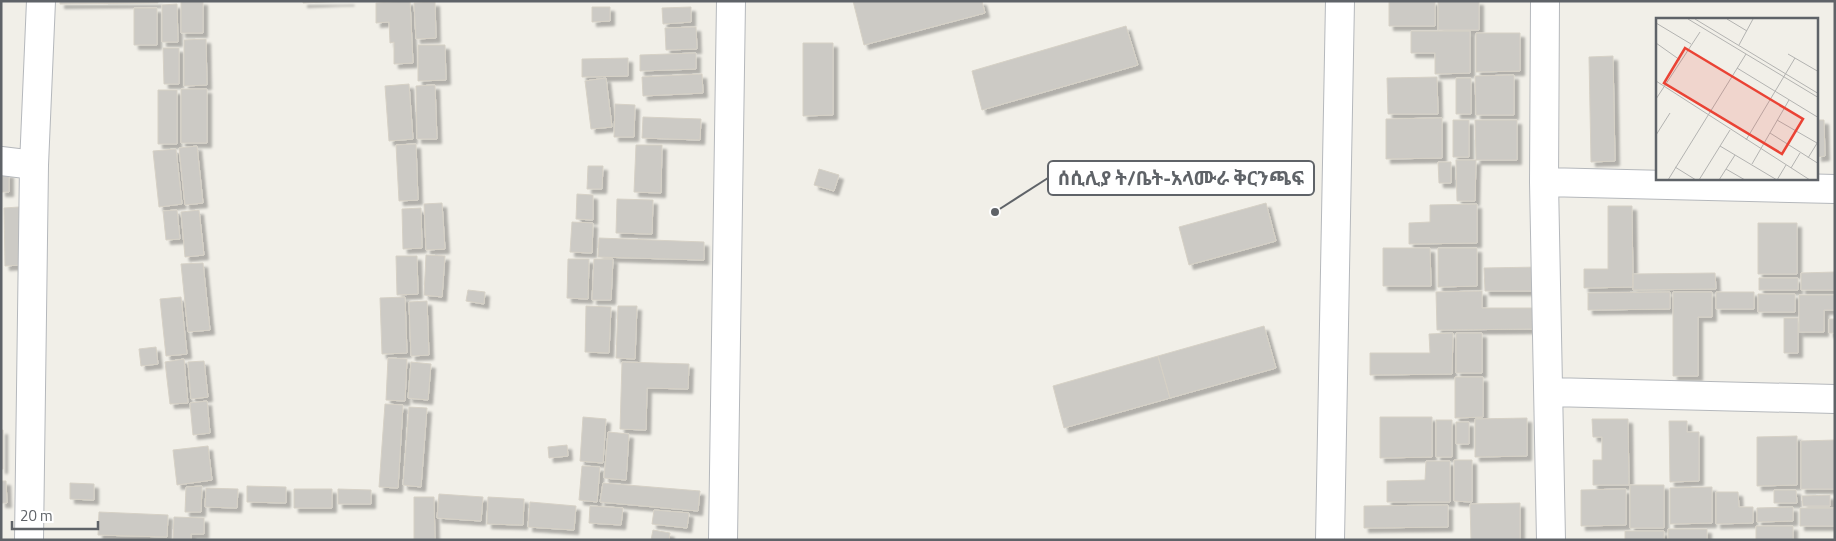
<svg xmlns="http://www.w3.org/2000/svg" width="1836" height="541" font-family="'Titillium Web','Noto Sans Ethiopic',sans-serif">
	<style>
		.building { fill: #cccac5; stroke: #d6d1c6; filter: url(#shadow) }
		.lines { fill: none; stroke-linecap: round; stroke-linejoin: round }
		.minor-casing { stroke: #b5b8bc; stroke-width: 30 }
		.minor { stroke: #fff; stroke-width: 28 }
		.inset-road { fill: none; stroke: #b3b3b1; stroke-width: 1 }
		.view { fill: #ea4335; fill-opacity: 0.15; stroke: #ea4335; stroke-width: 2.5 }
		.inset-edge { fill: none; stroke: #5f6368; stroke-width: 2.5 }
		.leader { fill: none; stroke: #5f6368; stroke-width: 2 }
		.callout-dot { fill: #5f6368; stroke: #fff; stroke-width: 2 }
		.callout { fill: #fff; stroke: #5f6368; stroke-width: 2 }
		.callout-label { font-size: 19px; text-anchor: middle; font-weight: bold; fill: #5f6368 }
	</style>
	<defs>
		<filter id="shadow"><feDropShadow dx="4.5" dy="4.5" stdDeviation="1" flood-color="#0004"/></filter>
	</defs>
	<rect width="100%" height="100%" fill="#f1efe8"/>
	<path class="building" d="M60 1H158V3L60 4Z
		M181 1H203V33H181Z
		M303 1H350L303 3Z
		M410 1 413 63 394 64V42L390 43 389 22 376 23V3Z
		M853 1H982L985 13 864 45Z
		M1389 1H1435V26H1389Z
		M1438 1H1479V30H1438Z
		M435 2 436 38 416 39 414 3Z
		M177 4 178 42H162V5Z
		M592 7H610V21L592 22Z
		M691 7V22L663 24 662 8Z
		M134 8H157V45H134Z
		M1126 26 1138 65 982 110 972 71Z
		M696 27 697 49 666 50 665 28Z
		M1411 31H1470V73L1435 74V53H1411Z
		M1476 33H1520V71L1476 72Z
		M206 39 207 85 184 86V40Z
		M803 43H833V115L803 116Z
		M418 45H445L446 80 418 81Z
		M163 48H179V84H164Z
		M696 53V69L640 71V55Z
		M1613 56 1615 161 1591 162 1589 57Z
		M628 58V76L582 77V59Z
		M702 74 703 93 643 96 642 77Z
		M1514 75V115H1476L1475 76Z
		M1437 77 1438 114H1388L1387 78Z
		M606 78 612 127 591 129 585 81Z
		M1456 78H1471V114H1456Z
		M409 84 413 139 389 141 385 86Z
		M435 85 437 139H417L416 86Z
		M181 89H207V143H181Z
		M158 90H177V144H158Z
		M615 104 635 105 634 137H614Z
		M643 117 701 119 700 140 642 138Z
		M1442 118V158L1386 159V119Z
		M1453 120H1469V157H1453Z
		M1475 120H1517V160H1476Z
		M1817 120H1824L1825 156 1817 157Z
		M416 144 418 200 399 201 396 145Z
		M636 145H662L661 193 634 192Z
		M197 146 203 203 185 205 179 148Z
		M176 149 182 204 159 207 153 151Z
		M1456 160H1476L1475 201H1457Z
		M1438 162H1451V183H1439Z
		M588 166H603L602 189H587Z
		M819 169 839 175 834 191 814 185Z
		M9 173V192H1V174Z
		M577 194 593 195V220L576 219Z
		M617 199 653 200 652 234 616 233Z
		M442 203 445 249 426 250 424 204Z
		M1266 203 1276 241 1189 265 1179 227Z
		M1477 204V243L1409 244V223L1430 222V205Z
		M1608 206H1632L1633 287 1584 288V269H1608Z
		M19 207 20 265 5 266 4 208Z
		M421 208 422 248 403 249 402 209Z
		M177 210 180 239 166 240 163 211Z
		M199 210 204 255 185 257 181 212Z
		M572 222 593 223 592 253 570 252Z
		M1758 223H1797V274H1758Z
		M599 238 704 242V260L598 257Z
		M1383 248H1430L1431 286H1383Z
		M1438 248H1477V286L1438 287Z
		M426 255 445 256 442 297 424 295Z
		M396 256H417L418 294 397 295Z
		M568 259H589L588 299 567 298Z
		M594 259H613L611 300H592Z
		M203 263 210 330 188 332 181 264Z
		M1540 267V291H1485L1484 268Z
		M1835 272V290H1801V273Z
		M1715 273 1716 289 1633 290V274Z
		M1759 278H1798V290H1759Z
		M468 290 485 292 484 304 466 301Z
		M1482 291V308H1539V329L1437 330 1436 292Z
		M1670 292V309L1588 310V293Z
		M1673 292H1712V317H1698V376H1673Z
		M1716 292H1754V309H1716Z
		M1758 294H1795V312H1758Z
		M1799 295H1835V310H1824V332H1799Z
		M181 297 187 354 166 356 160 299Z
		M405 297 407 353 382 354 380 298Z
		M427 301 429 355 411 356 409 302Z
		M586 306 611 307 609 353 585 352Z
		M618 306H637L635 359 616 358Z
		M1784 318H1798V353H1784Z
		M1829 319H1835V333H1829Z
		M1264 326 1276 368 1170 398 1158 356Z
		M1453 333 1452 374 1370 375V353H1430L1429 334Z
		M1456 333H1482V373H1456Z
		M156 347 158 364 141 366 139 349Z
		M1158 356 1170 398 1064 428 1053 386Z
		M388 358 407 359 405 401 386 400Z
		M184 359 188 403 170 404 165 362Z
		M204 361 208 397 191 399 188 362Z
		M411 362 431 364 428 400 408 398Z
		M622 362 689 364 688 389 647 388 646 430 620 429Z
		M1455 377H1483V417L1455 418Z
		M207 401 210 433 193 435 190 403Z
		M385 404 403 405 398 488 379 487Z
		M409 407 427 408 421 487 403 485Z
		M583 417 606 419 603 463 580 461Z
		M1380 417H1432V457L1380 458Z
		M1527 418V456L1475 457V419Z
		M1592 419H1628L1629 485H1593V460H1602V437H1593Z
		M1436 420H1452V457H1436Z
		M1669 421H1687V432H1699V481L1670 482Z
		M1456 422H1469V444H1456Z
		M1 430H3V469H1Z
		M608 432 629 434 626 480 604 478Z
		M1797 436V485L1757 486V437Z
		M1835 440V489H1801V441Z
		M567 445 568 456 549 458 548 447Z
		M208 446 212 480 177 485 173 450Z
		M1454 460H1472V502L1454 501Z
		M1426 461H1450V502H1387V481L1425 480Z
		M582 466 600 467 597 502 579 500Z
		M1 481H6L7 503H1Z
		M70 483 94 484V500L70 499Z
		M603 483 700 491 698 511 600 502Z
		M1630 485H1664V528H1630Z
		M202 486 201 512H185L186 487Z
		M247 486 286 487V503L247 502Z
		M1712 487V523L1670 524V488Z
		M206 488 238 489 237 508 205 507Z
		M294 489H332V508H294Z
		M338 489 371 490V504H338Z
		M1626 489V525L1581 526V490Z
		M1774 490H1796L1797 503H1774Z
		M1716 492H1738L1739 507H1753V523L1716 524Z
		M439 494 483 497 481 521 437 518Z
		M1830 495V506H1803L1802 496Z
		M414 497H434L435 540H414Z
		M488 497 524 499 523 525 487 524Z
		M530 502 576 506 574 530 528 527Z
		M1520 503V540H1471L1470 504Z
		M1448 505V527L1364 528V506Z
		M590 506 623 508 621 525 589 523Z
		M1793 507V521L1757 522V508Z
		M1800 508H1835V526H1800Z
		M654 510 689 513 687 528 652 524Z
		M99 512 168 515 167 537 98 535Z
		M174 517 204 518V534H191V540H173Z
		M1756 526H1793V540H1756Z
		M1668 529H1707V540H1668Z
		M653 530 670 533 669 540H651Z
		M1625 531H1664V540H1625Z"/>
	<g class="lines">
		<defs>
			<path id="minor" d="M1545 1 1544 182 1551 540
				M1 161 34 165
				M1544 182 1835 189
				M1550 392 1835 399
				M29 540 34 165 41 1
				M723 540 731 1
				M1330 540 1340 1"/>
		</defs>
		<use href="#minor" class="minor-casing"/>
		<use href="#minor" class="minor"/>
	</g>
	<g transform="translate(1656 18)">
		<rect width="162" height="162" fill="#f1efe8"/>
		<path class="inset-road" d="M32 1 163 80M39 1 163 76M71 1 91 13M0 5 35 26M0 25 24 42M83 27 97 1M132 36 163 54M81 50 163 100M0 63 154 162M0 81 44 14M121 102 161 125M114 115 163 146M0 117 14 95M90 122 139 40M64 128 121 162M152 140 163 122M96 146 133 82M19 149 40 162M135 150 144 135M70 151 89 162M12 162 90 36M43 162 74 112M63 162 79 137M121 162 130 147"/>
		<path class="view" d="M29 30 147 101 126 136 8 65Z"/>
		<rect width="162" height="162" class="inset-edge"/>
	</g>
	<path class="leader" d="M995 212L1048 178"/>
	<circle class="callout-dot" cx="995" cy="212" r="5"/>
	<rect class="callout" x="1048" y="161" width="266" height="34" rx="5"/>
	<g class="callout-label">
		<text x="1181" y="185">ሰሲሊያ ት/ቤት-አላሙራ ቅርንጫፍ</text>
	</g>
	<rect width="1836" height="541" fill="none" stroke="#5f6368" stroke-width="5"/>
	<path d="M12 521v8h86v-8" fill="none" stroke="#5f6368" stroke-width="2.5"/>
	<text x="20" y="521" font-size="15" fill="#5f6368" stroke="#ffffff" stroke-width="4" paint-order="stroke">20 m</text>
</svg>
